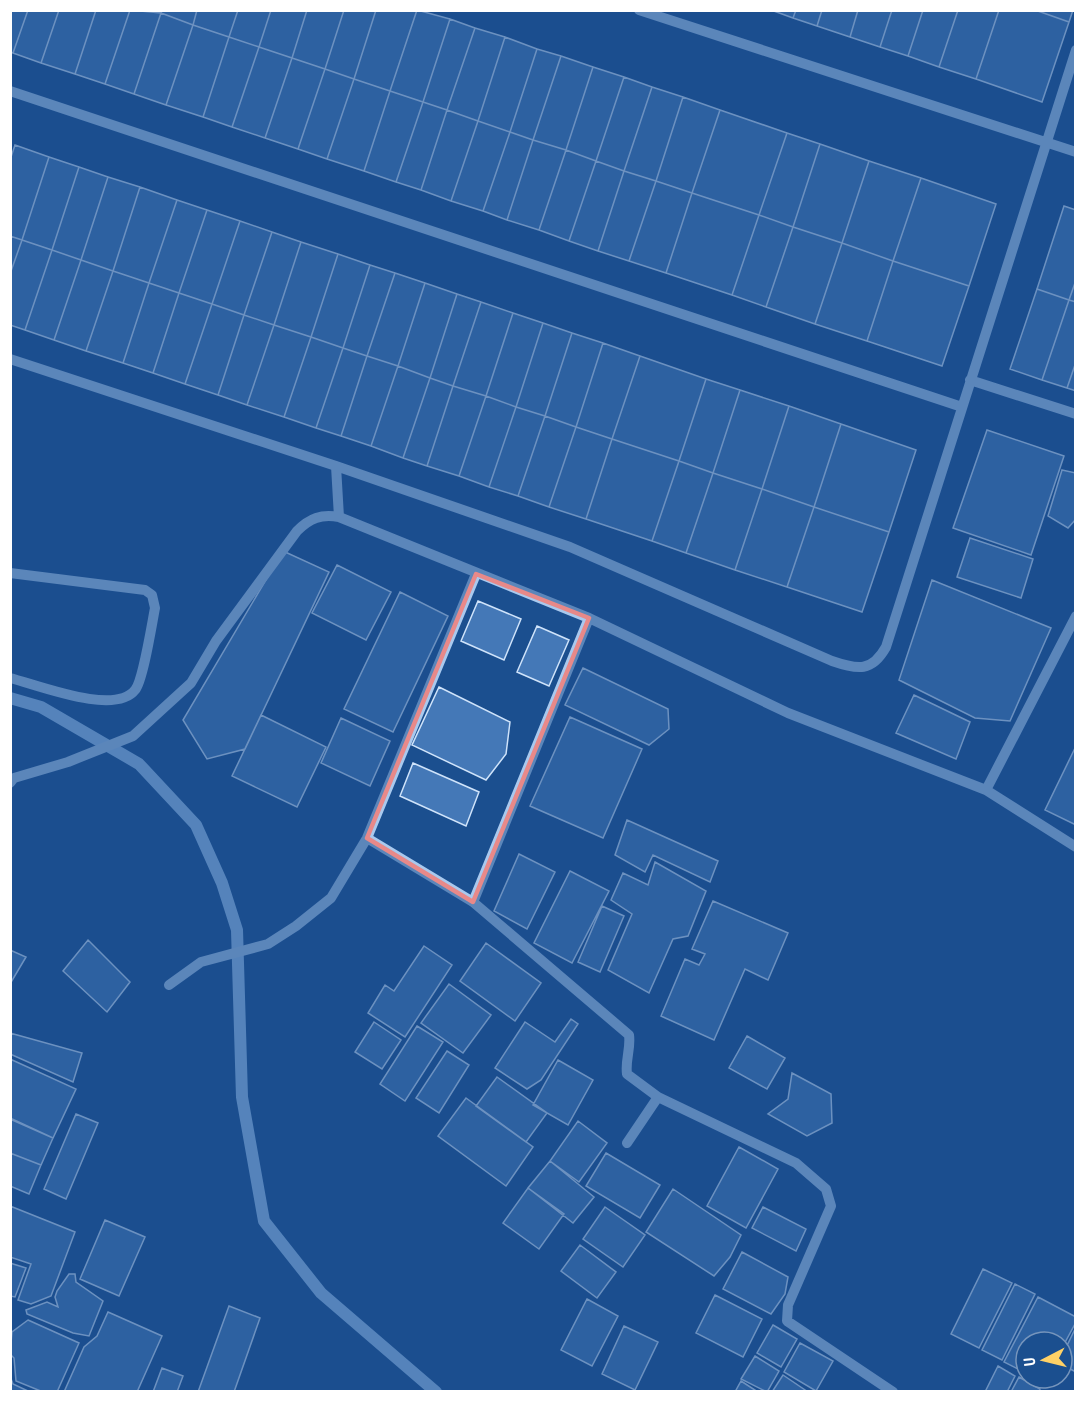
<svg xmlns="http://www.w3.org/2000/svg" width="1086" height="1402" font-family="'PT Sans Narrow',sans-serif">
	<style>
		.lines { fill: none; stroke-linecap: round; stroke-linejoin: round }
		.stream { stroke: #9cc4f0; stroke-width: 12 }
		.building { fill: #4478b7; stroke: #cfe3fa; stroke-width: 1.5 }
		.minor { stroke: #a9c9ee; stroke-width: 10 }
		.marked { fill: none; stroke: #e88989; stroke-width: 4.5; stroke-linejoin: round }
	</style>
	<rect width="100%" height="100%" fill="#1b4f8f"/>
	<g class="lines">
		<path class="stream" d="M10 698 41 707 139 764 196 825 222 883 237 930 242 1097 264 1221 321 1293 436 1392"/>
	</g>
	<path class="building" d="M10 10H28L13 53 10 52Z
		M28 10H59L41 63 13 53Z
		M59 10H96L75 74 41 63Z
		M96 10H130L105 84 75 74Z
		M130 10 161 13 134 94 105 84Z
		M162 10H197L193 25 161 13Z
		M197 10H238L229 37 193 25Z
		M238 10H271L259 47 229 37Z
		M271 10H307L292 58 259 47Z
		M307 10H344L325 69 292 58Z
		M344 10H376L354 79 325 69Z
		M376 10H417L390 91 354 79Z
		M417 10 450 19 423 102 390 91Z
		M771 10H796L793 18Z
		M796 10H822L817 26 793 18Z
		M822 10H858L850 37 817 26Z
		M858 10H892L880 47 850 37Z
		M892 10H923L908 56 880 47Z
		M923 10H958L939 67 908 56Z
		M958 10H999L976 79 939 67Z
		M999 10H1035L1069 22 1042 102 976 79Z
		M1035 10H1073L1069 22Z
		M161 13 193 25 166 105 134 94Z
		M450 19 475 28 447 110 423 102Z
		M193 25 229 37 203 117 166 105Z
		M475 28 505 37 478 121 447 110Z
		M229 37 259 47 232 127 203 117Z
		M505 37 537 49 510 132 478 121Z
		M259 47 292 58 265 138 232 127Z
		M537 49 561 56 533 140 510 132Z
		M561 56 593 67 566 150 533 140Z
		M292 58 325 69 298 149 265 138Z
		M593 67 624 77 596 161 566 150Z
		M325 69 354 79 327 159 298 149Z
		M624 77 652 87 624 171 596 161Z
		M354 79 390 91 364 171 327 159Z
		M652 87 683 97 656 181 624 171Z
		M390 91 423 102 396 182 364 171Z
		M683 97 720 110 692 193 656 181Z
		M423 102 447 110 421 190 396 182Z
		M447 110 478 121 451 201 421 190Z
		M720 110 787 133 759 215 692 193Z
		M478 121 510 132 483 211 451 201Z
		M510 132 533 140 507 220 483 211Z
		M787 133 820 144 793 227 759 215Z
		M533 140 566 150 539 230 507 220Z
		M820 144 869 161 842 243 793 227Z
		M15 145 49 157 22 240 10 236V160Z
		M566 150 596 161 569 241 539 230Z
		M49 157 79 167 52 250 22 240Z
		M596 161 624 171 598 251 569 241Z
		M869 161 921 178 893 261 842 243Z
		M79 167 108 177 81 260 52 250Z
		M624 171 656 181 629 261 598 251Z
		M108 177 140 187 113 271 81 260Z
		M921 178 996 204 969 286 893 261Z
		M656 181 692 193 666 273 629 261Z
		M140 187 177 200 149 283 113 271Z
		M692 193 759 215 732 295 666 273Z
		M177 200 207 210 179 293 149 283Z
		M1064 206 1076 210V280L1069 300 1037 289Z
		M207 210 240 221 212 304 179 293Z
		M759 215 793 227 766 307 732 295Z
		M240 221 272 232 244 315 212 304Z
		M793 227 842 243 815 324 766 307Z
		M272 232 301 242 274 325 244 315Z
		M10 236 22 240 10 274Z
		M22 240 52 250 25 330 10 325V274Z
		M301 242 338 254 311 337 274 325Z
		M842 243 893 261 867 341 815 324Z
		M52 250 81 260 54 340 25 330Z
		M338 254 370 265 343 348 311 337Z
		M81 260 113 271 86 351 54 340Z
		M893 261 969 286 942 366 867 341Z
		M370 265 395 273 367 356 343 348Z
		M113 271 149 283 123 363 86 351Z
		M395 273 425 283 398 366 367 356Z
		M1076 280V302L1069 300Z
		M149 283 179 293 153 373 123 363Z
		M425 283 457 294 430 378 398 366Z
		M1037 289 1069 300 1042 380 1010 369Z
		M179 293 212 304 185 384 153 373Z
		M457 294 481 302 453 386 430 378Z
		M1069 300 1076 302V362L1067 388 1042 380Z
		M481 302 513 313 486 396 453 386Z
		M212 304 244 315 218 395 185 384Z
		M513 313 543 323 516 407 486 396Z
		M244 315 274 325 247 405 218 395Z
		M543 323 572 333 545 416 516 407Z
		M274 325 311 337 284 417 247 405Z
		M572 333 603 343 576 427 545 416Z
		M311 337 343 348 316 428 284 417Z
		M603 343 640 356 612 439 576 427Z
		M343 348 367 356 341 436 316 428Z
		M367 356 398 366 371 446 341 436Z
		M640 356 706 379 679 461 612 439Z
		M1076 362V391L1067 388Z
		M398 366 430 378 403 458 371 446Z
		M430 378 453 386 427 466 403 458Z
		M706 379 740 390 713 473 679 461Z
		M453 386 486 396 459 476 427 466Z
		M740 390 789 406 762 489 713 473Z
		M486 396 516 407 489 487 459 476Z
		M789 406 841 424 814 507 762 489Z
		M516 407 545 416 518 496 489 487Z
		M545 416 576 427 549 507 518 496Z
		M841 424 916 450 889 532 814 507Z
		M576 427 612 439 586 519 549 507Z
		M987 430 1064 456 1031 555 953 528Z
		M612 439 679 461 652 541 586 519Z
		M679 461 713 473 686 553 652 541Z
		M1062 470 1076 473V519L1068 528 1048 516Z
		M713 473 762 489 735 570 686 553Z
		M762 489 814 507 787 587 735 570Z
		M814 507 889 532 862 612 787 587Z
		M970 538 1033 559 1021 598 957 577Z
		M283 551 329 572 245 749 207 759 183 720Z
		M337 565 391 592 366 640 312 613Z
		M932 580 1051 628 1010 721 975 718 899 680Z
		M400 592 448 616 393 732 344 709Z
		M478 601 521 619 504 660 461 641Z
		M537 626 569 640 549 686 517 672Z
		M583 668 668 709 669 729 649 745 565 705Z
		M439 687 510 722 506 754 486 780 412 745Z
		M914 695 970 722 956 759 896 733Z
		M261 715 326 747 297 807 232 776Z
		M570 717 642 749 603 838 530 806Z
		M341 718 390 741 370 786 321 763Z
		M1076 746V825L1045 810Z
		M413 763 479 792 466 826 400 796Z
		M627 820 718 861 710 882 653 855 645 872 615 855Z
		M519 854 555 872 527 929 494 911Z
		M655 862 706 891 688 936 673 939 649 993 608 970 632 914 611 900 623 873 648 885Z
		M570 871 609 891 572 963 534 943Z
		M713 901 788 933 768 980 745 969 714 1040 661 1016 685 959 699 965 705 954 692 949Z
		M602 906 624 916 600 972 578 962Z
		M88 940 130 982 107 1012 63 971Z
		M486 943 541 983 515 1021 460 981Z
		M424 946 452 965 405 1037 368 1013 385 985 394 991Z
		M10 950 26 957 10 984Z
		M449 984 491 1015 463 1053 421 1023Z
		M571 1019 578 1024 541 1080 527 1089 495 1068 525 1022 555 1042Z
		M374 1022 401 1040 382 1069 355 1052Z
		M417 1026 443 1042 405 1101 380 1084Z
		M10 1033 82 1053 73 1082 10 1054Z
		M747 1036 785 1058 767 1089 729 1068Z
		M447 1051 469 1065 439 1113 416 1098Z
		M10 1059 76 1089 53 1138 10 1118Z
		M558 1060 593 1080 568 1125 533 1105Z
		M792 1073 831 1094 832 1123 807 1136 768 1114 788 1099Z
		M497 1077 547 1113 526 1142 476 1106Z
		M466 1098 533 1147 506 1186 438 1136Z
		M76 1114 98 1123 66 1199 44 1189Z
		M10 1119 53 1138 41 1165 10 1153Z
		M578 1121 607 1143 579 1182 550 1161Z
		M739 1147 778 1169 746 1228 707 1206Z
		M10 1153 41 1165 29 1194 10 1186Z
		M606 1153 660 1185 640 1218 586 1186Z
		M550 1161 594 1197 573 1223 528 1188Z
		M528 1188 564 1214 539 1249 503 1223Z
		M673 1189 741 1235 730 1257 714 1276 646 1232Z
		M10 1206 75 1232 51 1296 31 1304 18 1300 31 1264 10 1257Z
		M605 1207 645 1235 623 1267 583 1239Z
		M763 1207 806 1229 796 1251 752 1228Z
		M105 1220 145 1237 119 1296 80 1279Z
		M580 1245 616 1272 597 1298 561 1271Z
		M742 1252 788 1277 785 1294 771 1314 723 1289Z
		M10 1263 26 1268 15 1297 10 1296Z
		M983 1269 1012 1283 979 1348 951 1334Z
		M69 1274H75L76 1282 103 1301 89 1336 73 1333 27 1314 26 1310 47 1302 58 1307 55 1297 57 1291Z
		M1015 1284 1035 1294 1002 1360 982 1350Z
		M715 1295 762 1319 743 1357 696 1333Z
		M1038 1297 1076 1317V1322L1062 1348V1342H1026V1373L1004 1362Z
		M587 1299 618 1316 592 1366 561 1350Z
		M229 1306 260 1318 234 1392H198Z
		M108 1312 162 1336 137 1392H64L84 1347 97 1336Z
		M28 1320 79 1343 57 1392H43L16 1381 14 1358 10 1354 12 1332Z
		M773 1325 797 1339 781 1367 757 1353Z
		M624 1326 658 1342 635 1390 602 1374Z
		M1076 1327V1372L1062 1365V1356Z
		M800 1343 833 1361 816 1391 784 1372Z
		M755 1356 779 1371 767 1392 741 1379Z
		M998 1366 1015 1376 1007 1392H985Z
		M162 1368 183 1376 177 1392H153Z
		M783 1375 808 1392H772Z
		M10 1376 13 1384 30 1392H10Z
		M1019 1377 1040 1389 1039 1392H1011Z
		M741 1381 758 1392H735Z"/>
	<g class="lines">
		<path class="minor" d="M639 10 1076 152
			M10 91 962 407
			M10 359 336 466 570 547 832 661C858 670 872 672 886 647L1076 50
			M970 380 1076 414
			M339 517 589 618 788 713 986 790 1076 847
			M10 573 145 590 152 595 155 608C152 623 143 681 135 690 115 716 38 685 10 678
			M10 783 14 778 68 762 133 736 191 683 216 641 297 531C310 518 321 514 339 517L336 466
			M986 790 1076 616
			M367 838 473 902 629 1035C631 1049 625 1060 627 1074L658 1097 796 1163 826 1189 831 1206 788 1305 787 1321 893 1392
			M473 902 589 618
			M169 985 201 962 268 944 296 926 331 898 367 838 476 574
			M627 1143 658 1097"/>
	</g>
	<path d="M0 0H1086V1402H0ZM476 574 589 618 473 902 367 838Z" fill="#1b4f8f" fill-opacity=".55" fill-rule="evenodd"/>
	<path class="marked" d="M476 574 589 618 473 902 367 838Z"/>
	<rect width="1086" height="1402" fill="none" stroke="#ffffff" stroke-width="24"/>
	<g transform="translate(1044 1360) rotate(263)"><circle r="28" fill="#1b4f8f" stroke="#7695bc" stroke-width="1.5"/>
	<path d="M0-4.5L10 22L0 15L-10 22Z" fill="#ffd166"/>
	<text y="-9" font-size="16" font-weight="bold" text-anchor="middle" fill="#ffffff">U</text>
	</g>
</svg>
